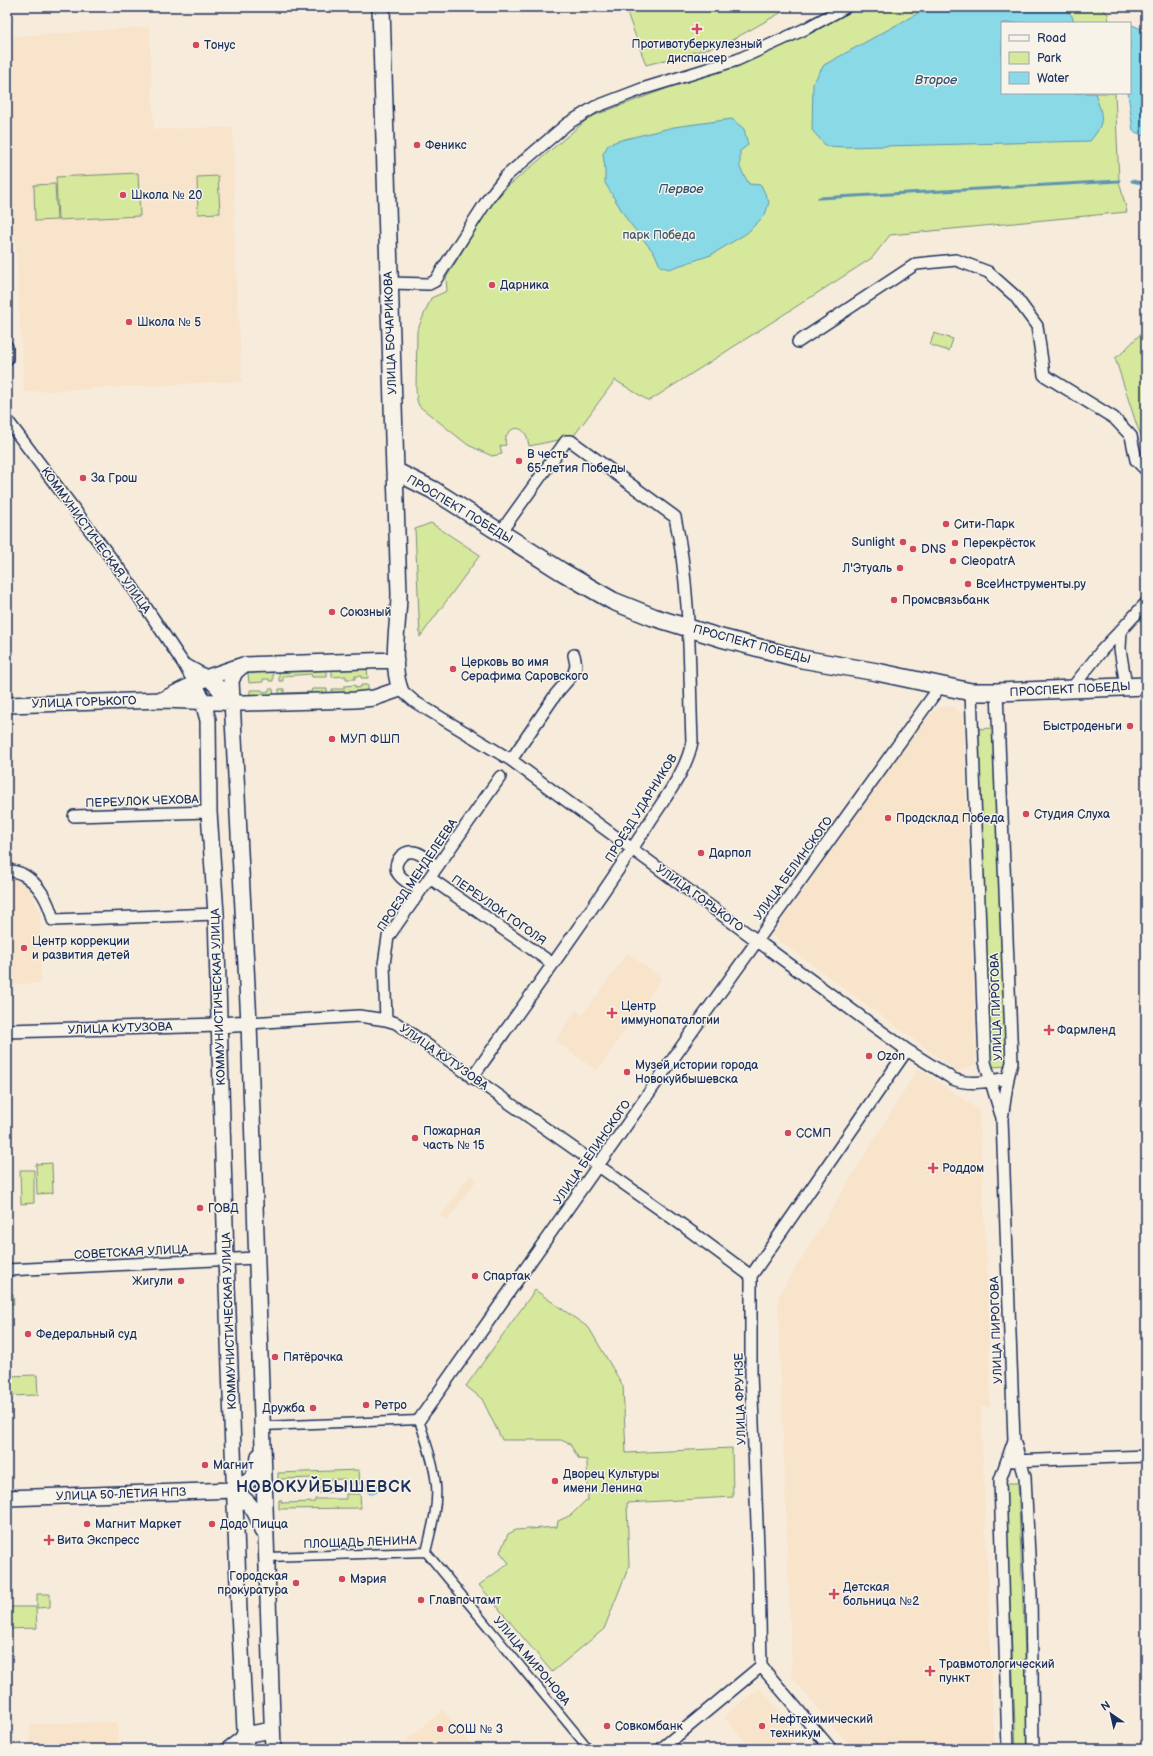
<svg xmlns="http://www.w3.org/2000/svg" width="1153" height="1756" font-family="'Balsamiq Sans',sans-serif">
	<style>
		.built { fill: #f8e3cb }
		.green { fill: #d6e89c; stroke: #788c7d }
		.water { fill: #8ad9e7; stroke: #5e95b0 }
		.lines { fill: none; stroke-linecap: round; stroke-linejoin: round }
		.stream { stroke: #5e95b0; stroke-width: 3 }
		.pedestrian-casing { stroke: #1b2f5e; stroke-width: 11 }
		.minor-casing { stroke: #1b2f5e; stroke-width: 14 }
		.tertiary-casing { stroke: #1b2f5e; stroke-width: 16 }
		.secondary-casing { stroke: #1b2f5e; stroke-width: 18 }
		.primary-casing { stroke: #1b2f5e; stroke-width: 20 }
		.pedestrian { stroke: #f7f3e8; stroke-width: 8 }
		.minor { stroke: #f7f3e8; stroke-width: 11 }
		.tertiary { stroke: #f7f3e8; stroke-width: 13 }
		.secondary { stroke: #f7f3e8; stroke-width: 15 }
		.primary { stroke: #f7f3e8; stroke-width: 17 }
		.poi-dot { fill: #d1495b; stroke: #f7f3e8; stroke-width: 1.5 }
		.labels { text-anchor: middle; stroke-width: 3; stroke-linejoin: round; paint-order: stroke }
		.poi-label { font-size: 12px; fill: #1b2f5e; stroke: #f7f3e8; text-anchor: start }
		.park-label { font-size: 12px; fill: #40546a; stroke: #f7f3e8 }
		.street-label { font-size: 12px; fill: #1b2f5e; stroke: #f7f3e8 }
		.water-label { font-size: 13px; font-style: italic; fill: #315179; stroke: #f7f3e8 }
		.district-label { font-size: 16px; font-weight: bold; letter-spacing: 1px; fill: #1b2f5e; stroke: #f7f3e8 }
	</style>
	<rect width="100%" height="100%" fill="#f7ecdb"/>
	<filter id="ink" filterUnits="userSpaceOnUse"><feTurbulence type="fractalNoise" baseFrequency=".025" numOctaves="2"/><feDisplacementMap in="SourceGraphic" scale="8" xChannelSelector="R" yChannelSelector="G"/><feConvolveMatrix kernelMatrix="1 2 1 2 8 2 1 2 1" color-interpolation-filters="sRGB"/></filter>
	<g filter="url(#ink)">
		<path class="built" d="M149 27 154 129 233 127 235 251 242 381 24 392 17 263 7 139V37Z
			M940 707H954L963 717 976 1064 958 1072 772 935 925 719Z
			M7 876 18 880 30 890 40 912 41 983 7 985Z
			M627 953 662 978 597 1071 555 1041 576 1010 583 1015Z
			M918 1068 979 1110 988 1289 990 1407H981L994 1749H852L792 1677 778 1297Z
			M470 1175 477 1179 447 1221 440 1216Z
			M759 1688 800 1735 783 1749H751L724 1717Z
			M443 1710 476 1749H396Z
			M117 1722 118 1749H30V1724Z"/>
		<path class="green" d="M625 7H791L725 44 646 65Z
			M859 7H1101L1108 14 1109 23H1002V93H1115L1119 181 1127 212 890 235 872 258 649 401 615 380 573 437 529 446C528 442 528 437 525 433 517 422 502 433 506 445L500 446 502 454 492 456 468 445 419 406 417 400 416 389 417 331 431 298 447 291 446 278 485 213 506 188 590 117 792 42Z
			M138 173 140 216 58 220 56 177Z
			M218 176 220 213 198 214 197 177Z
			M55 184 57 220 35 221 34 185Z
			M1146 328V446L1137 426 1115 358 1120 355Z
			M934 333 953 339 949 351 930 345Z
			M431 523 480 555 420 637 415 529Z
			M367 669 368 678H361V676H355V679H346V676L332 677V670Z
			M327 670V677H312L311 674 283 676V681H279V672Z
			M273 672V681H269V679H263V682L249 683 248 673Z
			M355 685 356 688 361 687V685H368V693L332 694V689H344V686Z
			M269 689H273L274 697H250V690H262L263 692 269 691Z
			M279 689H284V693L311 692 312 689H327V695L279 696Z
			M993 728 1009 1066 991 1067 977 729Z
			M52 1163 53 1193 37 1194 36 1164Z
			M20 1170H34V1203L21 1204Z
			M535 1290 589 1328 623 1386 626 1453 732 1448 733 1497 627 1503 629 1566 604 1629 552 1672 479 1585 509 1563 500 1552 508 1534 516 1530 557 1527 558 1521 571 1515 585 1501H588L587 1460 579 1459 570 1444 561 1440H502L482 1399 466 1386Z
			M7 1294H13L14 1304H7Z
			M37 1375 38 1395 7 1396V1376Z
			M359 1470 360 1484H346L345 1479 315 1480 314 1478 281 1479V1482H278V1473Z
			M1005 1483H1018L1029 1749H1016Z
			M337 1487V1492L316 1493V1488Z
			M346 1494H360L361 1508 279 1509V1500H281L282 1503 315 1502V1499H346Z
			M37 1594H50V1607L37 1608Z
			M7 1607H36L37 1628 7 1629Z"/>
		<path class="water" d="M929 7H1064L1072 16 1074 23H1002V93H1095C1102 116 1107 121 1090 141L845 147 826 146 812 130 813 83 824 65Z
			M1130 24 1146 31V137L1133 131 1128 93H1130Z
			M732 119 744 129 748 145 740 151V168L749 184 761 185 769 202 765 215 747 233 711 255 669 269 660 266 655 254 628 221 605 183V169L603 154 608 145 617 141 674 127Z
			M366 1488a6 6 0 1 1 12 0a6 6 0 1 1-12 0Z"/>
		<g class="lines">
			<path class="stream" d="M1132 181 1146 184
				M819 198 1119 181"/>
			<defs>
				<path id="pedestrian" d="M262 1426 419 1420C426 1442 434 1463 436 1485 438 1507 431 1531 426 1552L267 1557
					M426 1552 589 1749"/>
				<path id="minor" d="M389 283 429 284 435 281 488 199 505 177 567 124 595 107 642 89 737 60 805 29 846 7
					M798 342 916 264 956 260 988 272 1015 296 1037 326 1044 375 1114 418 1131 436 1136 460 1146 470
					M7 347V359
					M7 420 129 582 183 663 195 684
					M183 663 208 677
					M1126 686 1120 649 1121 630 1146 603
					M1072 688 1102 650 1121 630
					M400 689 415 702 511 760 853 1011 907 1050 953 1079C971 1086 989 1081 1008 1078
					M971 692 985 1062 1001 1115
					M997 692 1012 1062 1008 1078 1002 1119 1006 1228 1014 1440 1025 1477 1031 1595 1033 1749
					M511 760 556 694 574 673 576 665 574 655
					M74 816 209 812
					M7 870C12 871 18 872 22 874 39 883 49 902 53 920L216 914
					M430 878 553 964
					M420 891C414 886 405 882 400 876 390 866 401 850 414 852 422 853 431 862 437 867
					M386 1020 384 964 388 937 500 777
					M249 1023 359 1016 386 1020 396 1023 678 1222 751 1276
					M472 1078C531 994 592 912 647 826 663 800 686 773 692 742 689 667 691 590 675 517L571 441H566L500 533
					M7 1270 256 1258
					M419 1420 701 1019 941 685
					M1013 1461 1146 1456
					M761 1666 759 1573 751 1373V1276L907 1050
					M761 1666 831 1749
					M226 1749 244 1735
					M661 1749 761 1666
					M1008 1749 1000 1480 1014 1440"/>
				<path id="tertiary" d="M7 1031 220 1025"/>
				<path id="secondary" d="M243 665 235 672 231 681 249 1023 273 1749
					M208 677 233 703
					M195 684 203 702 208 720 209 812 216 914 226 1259 239 1611 246 1749
					M164 699 208 677 243 665 396 660
					M7 705 162 700 245 703 355 700 374 698 400 689C390 662 399 623 399 594 398 553 396 512 395 471
					M220 1025 249 1023
					M234 1490C250 1503 257 1511 262 1531
					M7 1498 234 1490C252 1480 257 1477 259 1456
					M244 1735 272 1730"/>
				<path id="primary" d="M381 7 395 471 433 490 561 571 613 601 653 617 721 638 802 659 877 672 971 692H997L1146 686"/>
			</defs>
			<use href="#pedestrian" class="pedestrian-casing"/>
			<use href="#minor" class="minor-casing"/>
			<use href="#tertiary" class="tertiary-casing"/>
			<use href="#secondary" class="secondary-casing"/>
			<use href="#primary" class="primary-casing"/>
			<use href="#pedestrian" class="pedestrian"/>
			<use href="#minor" class="minor"/>
			<use href="#tertiary" class="tertiary"/>
			<use href="#secondary" class="secondary"/>
			<use href="#primary" class="primary"/>
		</g>
	</g>
	<g class="poi-dot">
		<path d="M695 23h4v4h4v4h-4v4h-4v-4h-4v-4h4z"/>
		<circle cx="196" cy="45" r="4"/>
		<circle cx="417" cy="145" r="4"/>
		<circle cx="123" cy="195" r="4"/>
		<circle cx="492" cy="285" r="4"/>
		<circle cx="129" cy="322" r="4"/>
		<circle cx="519" cy="461" r="4"/>
		<circle cx="83" cy="478" r="4"/>
		<circle cx="946" cy="524" r="4"/>
		<circle cx="903" cy="542" r="4"/>
		<circle cx="955" cy="543" r="4"/>
		<circle cx="913" cy="549" r="4"/>
		<circle cx="953" cy="561" r="4"/>
		<circle cx="900" cy="568" r="4"/>
		<circle cx="968" cy="584" r="4"/>
		<circle cx="894" cy="600" r="4"/>
		<circle cx="332" cy="612" r="4"/>
		<circle cx="453" cy="669" r="4"/>
		<circle cx="1130" cy="726" r="4"/>
		<circle cx="332" cy="739" r="4"/>
		<circle cx="1026" cy="814" r="4"/>
		<circle cx="888" cy="818" r="4"/>
		<circle cx="701" cy="853" r="4"/>
		<circle cx="24" cy="948" r="4"/>
		<path d="M610 1007h4v4h4v4h-4v4h-4v-4h-4v-4h4z"/>
		<path d="M1047 1024h4v4h4v4h-4v4h-4v-4h-4v-4h4z"/>
		<circle cx="869" cy="1056" r="4"/>
		<circle cx="627" cy="1072" r="4"/>
		<circle cx="788" cy="1133" r="4"/>
		<circle cx="415" cy="1138" r="4"/>
		<path d="M931 1162h4v4h4v4h-4v4h-4v-4h-4v-4h4z"/>
		<circle cx="200" cy="1208" r="4"/>
		<circle cx="475" cy="1276" r="4"/>
		<circle cx="181" cy="1281" r="4"/>
		<circle cx="28" cy="1334" r="4"/>
		<circle cx="275" cy="1357" r="4"/>
		<circle cx="366" cy="1405" r="4"/>
		<circle cx="313" cy="1408" r="4"/>
		<circle cx="205" cy="1465" r="4"/>
		<circle cx="555" cy="1481" r="4"/>
		<circle cx="87" cy="1524" r="4"/>
		<circle cx="212" cy="1524" r="4"/>
		<path d="M47 1534h4v4h4v4h-4v4h-4v-4h-4v-4h4z"/>
		<circle cx="342" cy="1579" r="4"/>
		<circle cx="296" cy="1583" r="4"/>
		<path d="M832 1588h4v4h4v4h-4v4h-4v-4h-4v-4h4z"/>
		<circle cx="421" cy="1600" r="4"/>
		<path d="M928 1665h4v4h4v4h-4v4h-4v-4h-4v-4h4z"/>
		<circle cx="607" cy="1726" r="4"/>
		<circle cx="762" cy="1726" r="4"/>
		<circle cx="440" cy="1729" r="4"/>
	</g>
	<g class="labels">
		<g class="poi-label">
			<text x="697" y="48" text-anchor="middle">Противотуберкулезный<tspan x="697" dy="14">диспансер</tspan></text>
			<text x="204" y="49">Тонус</text>
			<text x="425" y="149">Феникс</text>
			<text x="131" y="199">Школа № 20</text>
			<text x="500" y="289">Дарника</text>
			<text x="137" y="326">Школа № 5</text>
			<text x="527" y="458">В честь<tspan x="527" dy="14">65-летия Победы</tspan></text>
			<text x="91" y="482">За Грош</text>
			<text x="954" y="528">Сити-Парк</text>
			<text x="895" y="546" text-anchor="end">Sunlight</text>
			<text x="963" y="547">Перекрёсток</text>
			<text x="921" y="553">DNS</text>
			<text x="961" y="565">CleopatrA</text>
			<text x="892" y="572" text-anchor="end">Л'Этуаль</text>
			<text x="976" y="588">ВсеИнструменты.ру</text>
			<text x="902" y="604">Промсвязьбанк</text>
			<text x="340" y="616">Союзный</text>
			<text x="461" y="666">Церковь во имя<tspan x="461" dy="14">Серафима Саровского</tspan></text>
			<text x="1122" y="730" text-anchor="end">Быстроденьги</text>
			<text x="340" y="743">МУП ФШП</text>
			<text x="1034" y="818">Студия Слуха</text>
			<text x="896" y="822">Продсклад Победа</text>
			<text x="709" y="857">Дарпол</text>
			<text x="32" y="945">Центр коррекции<tspan x="32" dy="14">и развития детей</tspan></text>
			<text x="621" y="1010">Центр<tspan x="621" dy="14">иммунопаталогии</tspan></text>
			<text x="1057" y="1034">Фармленд</text>
			<text x="877" y="1060">Ozon</text>
			<text x="635" y="1069">Музей истории города<tspan x="635" dy="14">Новокуйбышевска</tspan></text>
			<text x="423" y="1135">Пожарная<tspan x="423" dy="14">часть № 15</tspan></text>
			<text x="796" y="1137">ССМП</text>
			<text x="942" y="1172">Роддом</text>
			<text x="208" y="1212">ГОВД</text>
			<text x="483" y="1280">Спартак</text>
			<text x="173" y="1285" text-anchor="end">Жигули</text>
			<text x="36" y="1338">Федеральный суд</text>
			<text x="283" y="1361">Пятёрочка</text>
			<text x="374" y="1409">Ретро</text>
			<text x="305" y="1412" text-anchor="end">Дружба</text>
			<text x="213" y="1469">Магнит</text>
			<text x="563" y="1478">Дворец Культуры<tspan x="563" dy="14">имени Ленина</tspan></text>
			<text x="95" y="1528">Магнит Маркет</text>
			<text x="220" y="1528">Додо Пицца</text>
			<text x="57" y="1544">Вита Экспресс</text>
			<text x="288" y="1580" text-anchor="end">Городская<tspan x="288" dy="14">прокуратура</tspan></text>
			<text x="350" y="1583">Мэрия</text>
			<text x="843" y="1591">Детская<tspan x="843" dy="14">больница №2</tspan></text>
			<text x="429" y="1604">Главпочтамт</text>
			<text x="939" y="1668">Травмотологический<tspan x="939" dy="14">пункт</tspan></text>
			<text x="770" y="1723">Нефтехимический<tspan x="770" dy="14">техникум</tspan></text>
			<text x="615" y="1730">Совкомбанк</text>
			<text x="448" y="1733">СОШ № 3</text>
		</g>
		<g class="park-label">
			<text x="659" y="239">парк Победa</text>
		</g>
		<g class="street-label">
			<text transform="translate(390 333) rotate(-92)" y="4">УЛИЦА БОЧАРИКОВА</text>
			<text transform="translate(460 509) rotate(31)" y="4">ПРОСПЕКТ ПОБЕДЫ</text>
			<text transform="translate(96 540) rotate(54)" y="4">КОММУНИСТИЧЕСКАЯ УЛИЦА</text>
			<text transform="translate(752 644) rotate(15)" y="4">ПРОСПЕКТ ПОБЕДЫ</text>
			<text transform="translate(1070 689) rotate(-3)" y="4">ПРОСПЕКТ ПОБЕДЫ</text>
			<text transform="translate(84 702) rotate(-2)" y="4">УЛИЦА ГОРЬКОГО</text>
			<text transform="translate(142 801) rotate(-2)" y="4">ПЕРЕУЛОК ЧЕХОВА</text>
			<text transform="translate(641 808) rotate(-58)" y="4">ПРОЕЗД УДАРНИКОВ</text>
			<text transform="translate(793 868) rotate(-54)" y="4">УЛИЦА БЕЛИНСКОГО</text>
			<text transform="translate(417 875) rotate(-56)" y="4">ПРОЕЗД МЕНДЕЛЕЕВА</text>
			<text transform="translate(700 898) rotate(36)" y="4">УЛИЦА ГОРЬКОГО</text>
			<text transform="translate(499 910) rotate(35)" y="4">ПЕРЕУЛОК ГОГОЛЯ</text>
			<text transform="translate(218 997) rotate(-92)" y="4">КОММУНИСТИЧЕСКАЯ УЛИЦА</text>
			<text transform="translate(996 1007) rotate(-92)" y="4">УЛИЦА ПИРОГОВА</text>
			<text transform="translate(120 1028) rotate(-2)" y="4">УЛИЦА КУТУЗОВА</text>
			<text transform="translate(444 1057) rotate(35)" y="4">УЛИЦА КУТУЗОВА</text>
			<text transform="translate(592 1152) rotate(-55)" y="4">УЛИЦА БЕЛИНСКОГО</text>
			<text transform="translate(131 1252) rotate(-3)" y="4">СОВЕТСКАЯ УЛИЦА</text>
			<text transform="translate(229 1321) rotate(-92)" y="4">КОММУНИСТИЧЕСКАЯ УЛИЦА</text>
			<text transform="translate(996 1330) rotate(-92)" y="4">УЛИЦА ПИРОГОВА</text>
			<text transform="translate(740 1399) rotate(-92)" y="4">УЛИЦА ФРУНЗЕ</text>
			<text transform="translate(121 1494) rotate(-2)" y="4">УЛИЦА 50-ЛЕТИЯ НПЗ</text>
			<text transform="translate(360 1542) rotate(-2)" y="4">ПЛОЩАДЬ ЛЕНИНА</text>
			<text transform="translate(532 1661) rotate(50)" y="4">УЛИЦА МИРОНОВА</text>
		</g>
		<g class="water-label">
			<text x="936" y="84">Второе</text>
			<text x="681" y="193">Первое</text>
		</g>
		<g class="district-label">
			<text x="324" y="1492">НОВОКУЙБЫШЕВСК</text>
		</g>
	</g>
	<rect width="1153" height="1756" fill="none" stroke="#f7f3e8" stroke-width="24"/>
	<rect x="12" y="12" width="1129" height="1732" fill="none" stroke="#1b2f5e" stroke-width="1.5" filter="url(#ink)"/>
	<rect x="1001" y="22" width="130" height="72" fill="#f7f3e8" stroke="#9fa5b1"/>
	<rect x="1009" y="35" width="20" height="6" fill="#f7f3e8" stroke="#9fa5b1"/>
	<text x="1037" y="42" font-size="12" fill="#1b2f5e">Road</text>
	<rect x="1009" y="52" width="20" height="12" fill="#d6e89c" stroke="#9fa5b1"/>
	<text x="1037" y="62" font-size="12" fill="#1b2f5e">Park</text>
	<rect x="1009" y="72" width="20" height="12" fill="#8ad9e7" stroke="#9fa5b1"/>
	<text x="1037" y="82" font-size="12" fill="#1b2f5e">Water</text>
	<g transform="translate(1111 1714) rotate(326)" stroke="#f7f3e8" stroke-width="3" paint-order="stroke">
	<path d="M0-3L7 15L0 10L-7 15Z" fill="#1b2f5e"/>
	<text y="-6" font-size="11" font-weight="bold" text-anchor="middle" fill="#1b2f5e">N</text>
	</g>
</svg>
